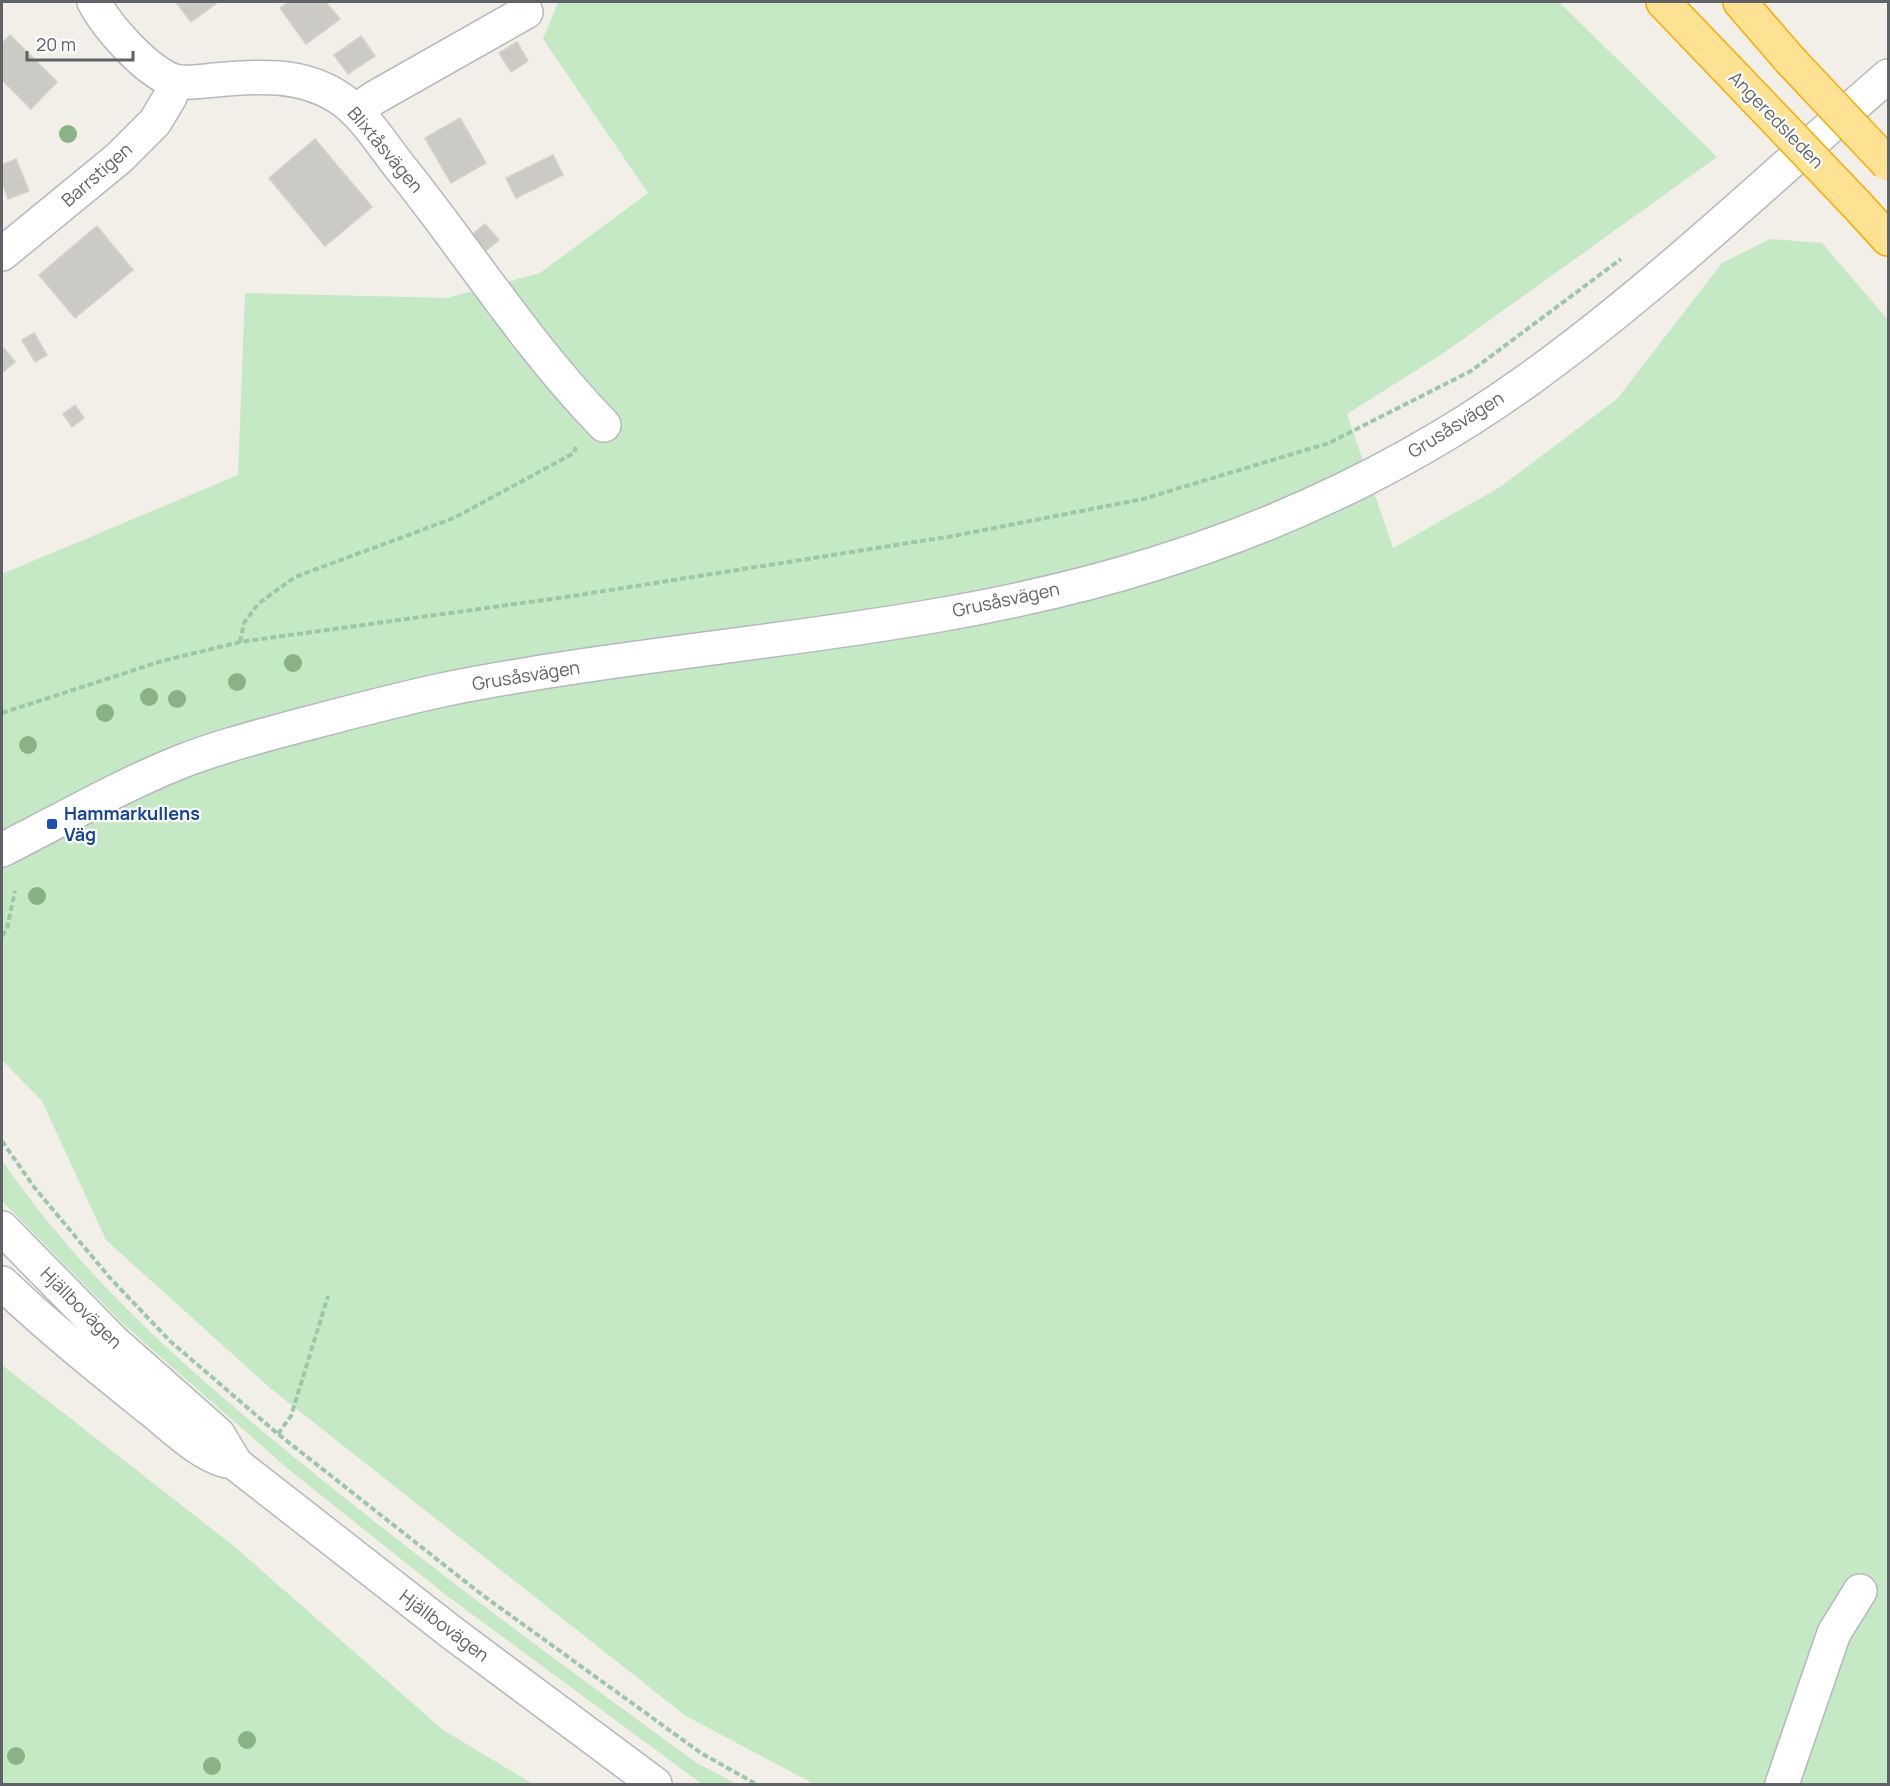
<svg xmlns="http://www.w3.org/2000/svg" width="1890" height="1786" font-family="Manrope,sans-serif">
	<style>
		.green { fill: #c5e8c5 }
		.building { fill: #cccac5; stroke: #d6d1c6; stroke-width: 1.5 }
		.lines { fill: none; stroke-linecap: round; stroke-linejoin: round }
		.minor-casing { stroke: #b5b8bc; stroke-width: 36 }
		.highway-casing { stroke: #f9ab00; stroke-width: 36 }
		.path { stroke: #9cc7a9; stroke-width: 4; stroke-dasharray: 6 3; stroke-linecap: butt }
		.minor { stroke: #fff; stroke-width: 33 }
		.highway { stroke: #fde293; stroke-width: 33 }
		.highway-bridge-casing { stroke: #f9ab00; stroke-width: 36; stroke-linecap: butt }
		.highway-bridge { stroke: #fde293; stroke-width: 33 }
		.tree { fill: #89b387 }
		.transit-dot { fill: #1a4fb4; stroke: #fff; stroke-width: 2 }
		.labels { text-anchor: middle; stroke-width: 4.5; stroke-linejoin: round; paint-order: stroke }
		.street-label { font-size: 18px; fill: #5f6368; stroke: #fff }
		.transit-label { font-size: 18px; font-weight: bold; fill: #164399; stroke: #fff; text-anchor: start }
	</style>
	<rect width="100%" height="100%" fill="#f1efe8"/>
	<path class="green" d="M558 2H1559L1717 157 1445 352 1347 414 1393 548 1500 487 1617 399 1722 263 1770 239 1822 243 1888 320V1784H814L686 1716 270 1388 106 1240 42 1101 2 1060V574L238 475 245 293 447 298 540 273 648 193 543 39Z
		M2 1160C88 1287 207 1387 326 1483 447 1580 571 1672 697 1763L736 1784H702L446 1595 287 1468 121 1322 2 1201Z
		M2 1365 235 1547 443 1730 533 1784H2Z"/>
	<path class="building" d="M176 2H218L191 22Z
		M289 2H326L340 19 306 44 280 8Z
		M10 35 57 82 31 109 2 80V43Z
		M361 36 375 56 348 74 334 55Z
		M517 42 528 61 511 72 499 53Z
		M460 118 486 163 451 183 425 138Z
		M315 139 372 207 325 246 269 178Z
		M553 155 563 175 516 198 506 178Z
		M16 159 29 191 8 199 2 182V165Z
		M485 224 499 240 483 253 469 237Z
		M97 226 133 270 75 318 39 275Z
		M34 333 47 355 35 362 22 340Z
		M2 346 15 362 2 373Z
		M75 405 84 418 72 427 63 414Z"/>
	<g class="lines">
		<defs>
			<path id="minor" d="M94 2C107 27 146 71 174 81 185 84 203 81 215 80 257 76 301 73 338 97 365 114 384 148 404 172 471 256 529 348 604 425
				M355 111 374 98 526 12
				M2 254 119 158 155 122 170 97 175 81
				M2 850C61 820 118 787 180 762 215 748 253 738 290 728 340 715 391 701 442 690 678 642 923 637 1154 564 1286 523 1415 461 1528 380 1656 288 1770 178 1888 76
				M2 1228 114 1342 218 1434 236 1464 451 1632 655 1784
				M2 1283C49 1328 99 1368 150 1409 173 1427 198 1453 226 1461
				M1782 1784 1834 1633 1860 1591"/>
			<path id="highway" d="M1663 2 1754 97
				M1740 2 1790 60
				M1857 205 1888 239"/>
		</defs>
		<use href="#minor" class="minor-casing"/>
		<use href="#highway" class="highway-casing"/>
		<path class="path" d="M240 642 244 623 258 604 295 577 454 518 574 453 576 447
			M2 713 162 661 240 642 566 597 953 536 1143 499 1329 443 1471 371 1621 259
			M2 936 7 929 15 891
			M2 1141 34 1187 110 1278 170 1341 278 1434 481 1594 701 1753 756 1784
			M278 1434 291 1416 328 1296"/>
		<use href="#minor" class="minor"/>
		<use href="#highway" class="highway"/>
		<defs>
			<path id="highway-bridge" d="M1790 60 1888 164
				M1754 97 1857 205"/>
		</defs>
		<use href="#highway-bridge" class="highway-bridge-casing"/>
		<use href="#highway-bridge" class="highway-bridge"/>
	</g>
	<g class="tree">
		<circle cx="68" cy="134" r="9"/>
		<circle cx="293" cy="663" r="9"/>
		<circle cx="237" cy="682" r="9"/>
		<circle cx="149" cy="697" r="9"/>
		<circle cx="177" cy="699" r="9"/>
		<circle cx="105" cy="713" r="9"/>
		<circle cx="28" cy="745" r="9"/>
		<circle cx="37" cy="896" r="9"/>
		<circle cx="247" cy="1740" r="9"/>
		<circle cx="16" cy="1756" r="9"/>
		<circle cx="212" cy="1766" r="9"/>
	</g>
	<rect class="transit-dot" x="46" y="818" width="12" height="12" rx="3"/>
	<g class="labels">
		<g class="street-label">
			<text transform="translate(1776 120) rotate(46)" y="6">Angeredsleden</text>
			<text transform="translate(385 150) rotate(50)" y="6">Blixtåsvägen</text>
			<text transform="translate(97 175) rotate(-41)" y="6">Barrstigen</text>
			<text transform="translate(1456 425) rotate(-32)" y="6">Grusåsvägen</text>
			<text transform="translate(1006 600) rotate(-12)" y="6">Grusåsvägen</text>
			<text transform="translate(526 676) rotate(-9)" y="6">Grusåsvägen</text>
			<text transform="translate(81 1308) rotate(45)" y="6">Hjällbovägen</text>
			<text transform="translate(444 1626) rotate(37)" y="6">Hjällbovägen</text>
		</g>
		<g class="transit-label">
			<text x="64" y="820">Hammarkullens<tspan x="64" dy="21">Väg</tspan></text>
		</g>
	</g>
	<rect width="1890" height="1786" fill="none" stroke="#5f6368" stroke-width="6"/>
	<path d="M27 51v9h106v-9" fill="none" stroke="#5f6368" stroke-width="3"/>
	<text x="36" y="51" font-size="18" fill="#5f6368" stroke="#ffffff" stroke-width="4.5" paint-order="stroke">20 m</text>
</svg>
